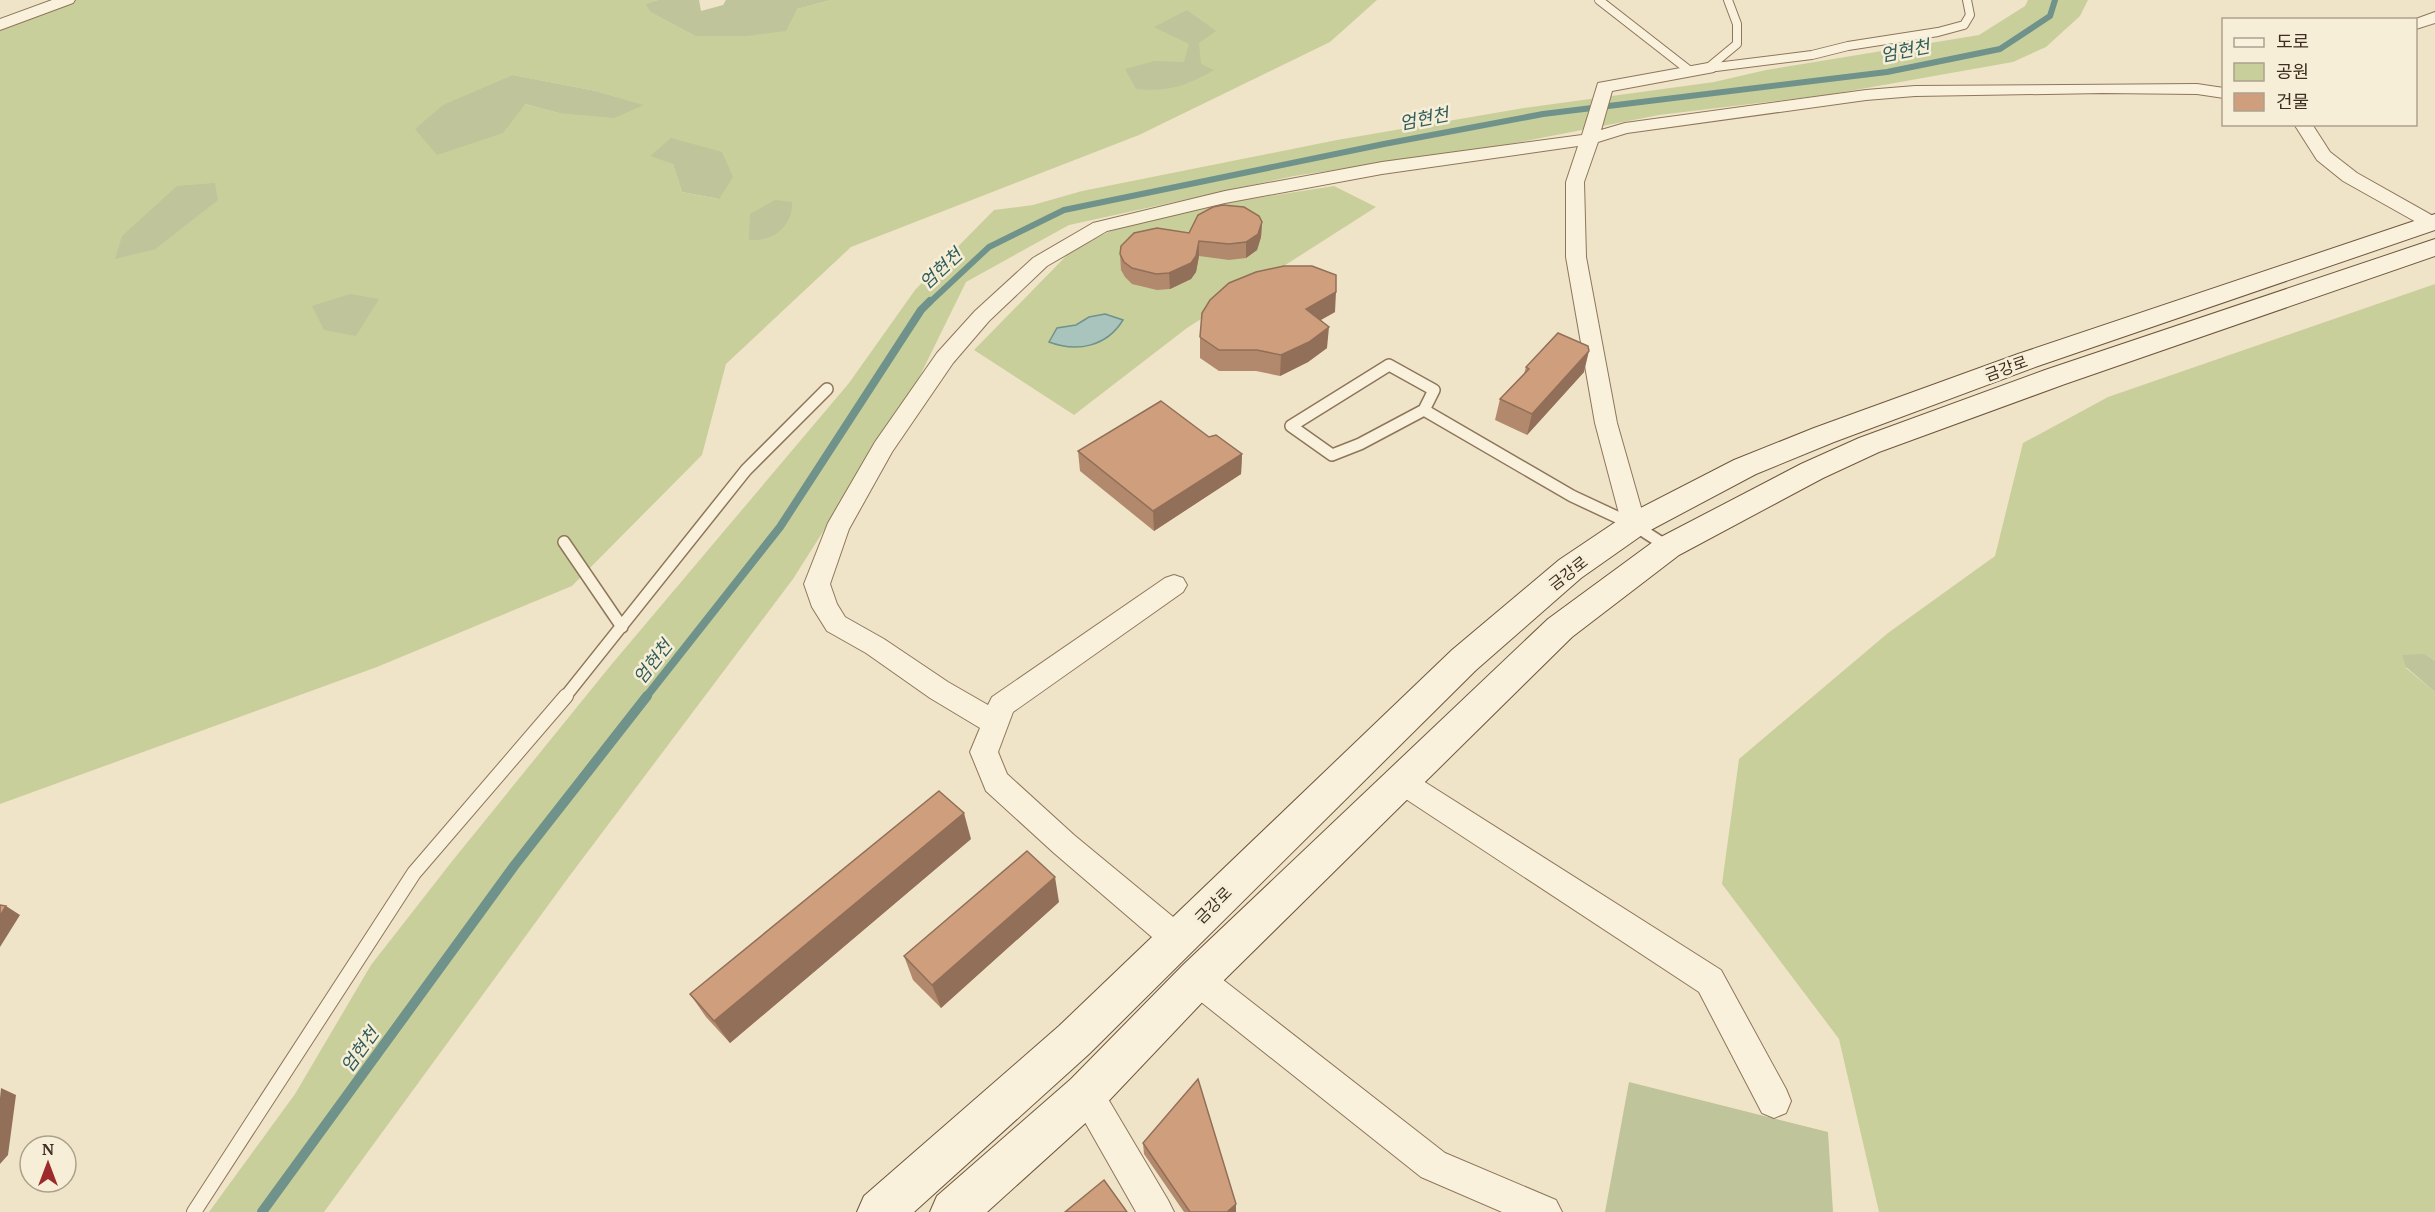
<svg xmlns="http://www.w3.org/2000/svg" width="2435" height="1212" font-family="'PT Serif','Noto Sans KR',serif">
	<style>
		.green { fill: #c9cf9b; fill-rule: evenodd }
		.cemetery { fill: #bfc49a }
		.water { fill: #a9c4bc; stroke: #6f938a; stroke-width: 1.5 }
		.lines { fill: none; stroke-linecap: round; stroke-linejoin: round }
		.stream-far2 { stroke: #6f938a; stroke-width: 6 }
		.stream-far1 { stroke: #6f938a; stroke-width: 8 }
		.stream { stroke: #6f938a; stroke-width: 10 }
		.lane-far2-casing { stroke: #8d765c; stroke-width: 10 }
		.lane-far1-casing { stroke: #8d765c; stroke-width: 14 }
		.lane-casing { stroke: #8d765c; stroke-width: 16 }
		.street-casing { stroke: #8d765c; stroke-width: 2 }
		.secondary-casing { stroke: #6f573f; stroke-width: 2 }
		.lane-far2 { stroke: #faf1dc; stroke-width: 8 }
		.lane-far1 { stroke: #faf1dc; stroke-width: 11 }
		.lane { stroke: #faf1dc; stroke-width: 14 }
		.street { fill: #faf1dc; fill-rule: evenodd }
		.secondary { fill: #faf1dc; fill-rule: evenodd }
		.wall { fill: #b2896c }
		.shaded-wall { fill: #916f58 }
		.building { fill: #cf9f7d; stroke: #916f58; stroke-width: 1.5 }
		.labels { text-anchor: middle; stroke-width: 5; stroke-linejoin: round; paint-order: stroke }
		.street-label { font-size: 16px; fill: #3d2e20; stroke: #f7eed8 }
		.water-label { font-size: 18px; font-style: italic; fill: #2f5d5a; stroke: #f7eed8 }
	</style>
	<rect width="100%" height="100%" fill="#f0e4c8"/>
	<path class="green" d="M53 0H658L645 4 650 12 695 36H747L797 9 831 0H1377L1330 42 1139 135 851 247 726 364 702 455 572 586 377 667 0 804V29ZM513 75 596 91 643 105 559 113 525 104ZM673 164 718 199 682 192ZM217 200 156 249 122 236 141 221Z
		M2028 0H2088L2080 16 2046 47 2013 62 1827 95 1659 115 1510 144 1294 176 1069 225 966 282 913 390 793 579 568 878 324 1212H209L295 1094 371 965 453 860 611 665 849 383 915 290 994 210 1033 205 1082 191 1337 140 1524 108 1714 82 1766 70 1979 35 2025 6Z
		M1334 186 1376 207 1187 328 1074 415 974 350 1070 252 1114 229 1237 201Z
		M2435 284V661L2425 654 2406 668 2435 692V1212H1879L1839 1039 1722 884 1739 759 1888 633 1995 556 2023 443 2108 397Z"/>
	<path class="cemetery" d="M658 0H699L701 11 723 5 726 0H831L797 9 786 31 747 36H695L650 12 645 4Z
		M1187 10 1216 31 1199 43 1201 64 1214 70C1186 86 1169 92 1136 89L1125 69 1155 61 1184 62 1189 44 1154 27Z
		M513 75 596 91 644 105 614 118 559 113 525 104 503 133 437 155 415 129 443 105Z
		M671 138 722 152 733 177 719 199 682 192 673 164 650 156Z
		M215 183 218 200 156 249 115 259 122 236 177 186Z
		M775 200 792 202C793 227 772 242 749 240L750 214Z
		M350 294 379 299 356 336 324 330 312 306Z
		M2425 654 2435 661V692L2406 667 2402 655Z
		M1629 1082 1828 1132 1833 1212H1605Z"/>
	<path class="water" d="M1105 314 1123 320C1107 346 1078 353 1049 342L1057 328 1076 325 1089 317Z"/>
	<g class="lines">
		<path class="stream-far2" d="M929 303 989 247 1064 210 1384 144 1543 114 1887 72 2000 49 2050 16 2055 0"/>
		<path class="stream-far1" d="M646 697 780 527 921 310 930 301"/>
		<path class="stream" d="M262 1212 514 866 647 696"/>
		<defs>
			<path id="lane-far2" d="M1599 0 1690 71
				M1708 68 1812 55 1848 46 1938 32 1964 25 1970 15 1967 0
				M1708 68 1737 44V24L1728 0"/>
			<path id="lane-far1" d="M1389 365 1434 390 1424 410 1360 444 1332 455 1291 426Z
				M1424 410 1572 496 1634 525 1668 547
				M564 542 622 627
				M565 697 746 470 827 389"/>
			<path id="lane" d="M194 1212 414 873 566 696"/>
			<path id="street" d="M52 0H75L73 3 0 30V19Z
				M2435 12V23L2416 29V20H2413Z
				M1708 63 1714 64 1716 68 1714 72 1612 91 1601 130 1625 123 1866 90 1915 86 2197 84 2224 88V98L2197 94 2103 93 1915 96 1866 100 1627 133 1598 142 1584 182 1586 257 1617 423 1646 525 1643 531 1634 534 1625 531 1622 525 1595 423 1566 257V182L1578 146 1382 174 1225 203 1107 231 1047 266 989 321 953 363 892 452 849 529 830 584 837 604 845 617 884 639 948 682 988 705 992 697 1165 578 1174 575 1183 578 1187 585 1183 592 1013 712 998 752 1007 774 1074 835 1189 930 1193 940 1189 950 1178 954 1167 950 1054 853 986 791 970 752 980 728 930 698 866 653 827 631 812 607 804 584 828 523 875 442 937 353 975 311 1033 258 1093 223 1225 191 1382 162 1582 135 1598 83Z
				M2294 124H2312L2330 152 2357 173 2435 217V228L2425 227 2343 181 2317 160Z
				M1399 768 1409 772 1721 970 1786 1089 1791 1101 1786 1113 1774 1118 1762 1113 1699 992 1389 788 1385 780 1389 772Z
				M1197 964 1208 968 1445 1153 1556 1200 1562 1212H1502L1421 1177 1186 990 1181 979 1186 968Z
				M1086 1077 1098 1082 1168 1200 1174 1212H1136L1069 1094 1074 1082Z"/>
			<path id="secondary" d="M2435 214V230L2038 366 1834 442 1756 474 1645 533 1581 578 1476 670 1089 1054 914 1212H857L864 1196 1059 1026 1452 650 1559 560 1623 517 1734 460 1814 428 2018 354Z
				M2435 239V256L2065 384 1879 452 1823 478 1679 555 1572 637 1211 993 1101 1109 987 1212H930L937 1196 1071 1079 1183 965 1548 619 1657 539 1801 464 1859 438 2045 370Z"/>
		</defs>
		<use href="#lane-far2" class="lane-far2-casing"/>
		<use href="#lane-far1" class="lane-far1-casing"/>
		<use href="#lane" class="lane-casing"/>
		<use href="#street" class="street-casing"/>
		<use href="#secondary" class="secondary-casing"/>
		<use href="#lane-far2" class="lane-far2"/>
		<use href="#lane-far1" class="lane-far1"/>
		<use href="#lane" class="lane"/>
		<use href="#street" class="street"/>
		<use href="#secondary" class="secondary"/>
	</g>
	<path class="wall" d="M1262 222 1261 237 1257 250 1246 258 1229 260 1199 256 1196 272 1191 279 1170 289 1157 290 1132 284 1125 277 1121 270 1120 254 1189 233Z
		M1335 312 1321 320 1327 348 1308 362 1280 376 1256 371H1219L1200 358V337Z
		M1526 367 1584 372 1527 435 1495 420 1500 399 1524 374Z
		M1209 437 1242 454 1241 474 1154 531 1080 471 1078 451Z
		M971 839 730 1043 706 1017 690 994Z
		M1059 902 941 1008 913 980 904 956Z
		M1143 1143 1236 1212H1184L1144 1154Z"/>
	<path class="shaded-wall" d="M1262 222 1261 237 1257 250 1246 258V242Z
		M1199 241V256L1196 272 1191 279 1170 289 1169 273Z
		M1336 292 1335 312 1304 329 1306 309Z
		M1329 327 1327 348 1308 362 1280 376 1281 355Z
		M1589 351 1584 372 1527 435 1532 414Z
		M1242 454 1241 474 1154 531 1153 511Z
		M964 813 971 839 730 1043 714 1021Z
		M1055 877 1059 902 941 1008 932 985Z
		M6 906 20 915 0 947V916Z
		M1 1088 16 1095 8 1155 0 1164V1098Z
		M1236 1204V1212H1227Z"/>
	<path class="building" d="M1223 205 1244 207 1259 216 1262 222 1258 234 1246 242 1229 244 1199 241 1196 256 1191 263 1169 273 1156 274 1132 268 1124 262 1120 254 1121 246 1134 233 1157 228 1189 233 1198 215 1213 207Z
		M1284 266H1312L1336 275V292L1306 309 1329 327 1309 342 1281 355 1257 350H1219L1200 337 1202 313 1210 300 1229 283 1256 272Z
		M1558 333 1588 346 1589 351 1532 414 1500 399 1529 369 1526 367Z
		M1161 401 1209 437 1216 435 1242 454 1153 511 1078 451Z
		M939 791 964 813 714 1021 690 994Z
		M1027 851 1055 877 932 985 904 956Z
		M0 905 6 906 0 916Z
		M1198 1079 1236 1204 1227 1212H1190L1143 1143Z
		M1104 1180 1127 1212H1065Z"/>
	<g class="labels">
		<g class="street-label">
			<text transform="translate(2006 368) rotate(-20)" y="6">금강로</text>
			<text transform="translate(1568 573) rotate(-38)" y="6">금강로</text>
			<text transform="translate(1213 905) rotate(-45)" y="6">금강로</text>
		</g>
		<g class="water-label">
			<text transform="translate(1905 51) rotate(-11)" y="6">엄현천</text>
			<text transform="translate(1424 119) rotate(-11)" y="6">엄현천</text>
			<text transform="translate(941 269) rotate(-43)" y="6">엄현천</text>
			<text transform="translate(653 662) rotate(-52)" y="6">엄현천</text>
			<text transform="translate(360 1050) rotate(-54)" y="6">엄현천</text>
		</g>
	</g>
	<rect x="2222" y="18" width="195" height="108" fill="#f7eed8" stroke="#ada18e" stroke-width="1.5"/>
	<rect x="2234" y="38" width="30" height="9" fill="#faf1dc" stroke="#ada18e" stroke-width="1.5"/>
	<text x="2276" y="48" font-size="18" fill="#3d2e20">도로</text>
	<rect x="2234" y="63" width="30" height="18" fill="#c9cf9b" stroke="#ada18e" stroke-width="1.5"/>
	<text x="2276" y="78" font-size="18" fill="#3d2e20">공원</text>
	<rect x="2234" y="93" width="30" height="18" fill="#cf9f7d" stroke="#ada18e" stroke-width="1.5"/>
	<text x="2276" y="108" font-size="18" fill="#3d2e20">건물</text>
	<g transform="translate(48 1164)"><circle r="28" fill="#f7eed8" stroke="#ada18e" stroke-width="1.5"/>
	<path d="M0-4.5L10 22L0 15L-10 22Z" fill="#9e2a2b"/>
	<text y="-9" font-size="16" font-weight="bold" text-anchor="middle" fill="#3d2e20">N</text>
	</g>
</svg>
